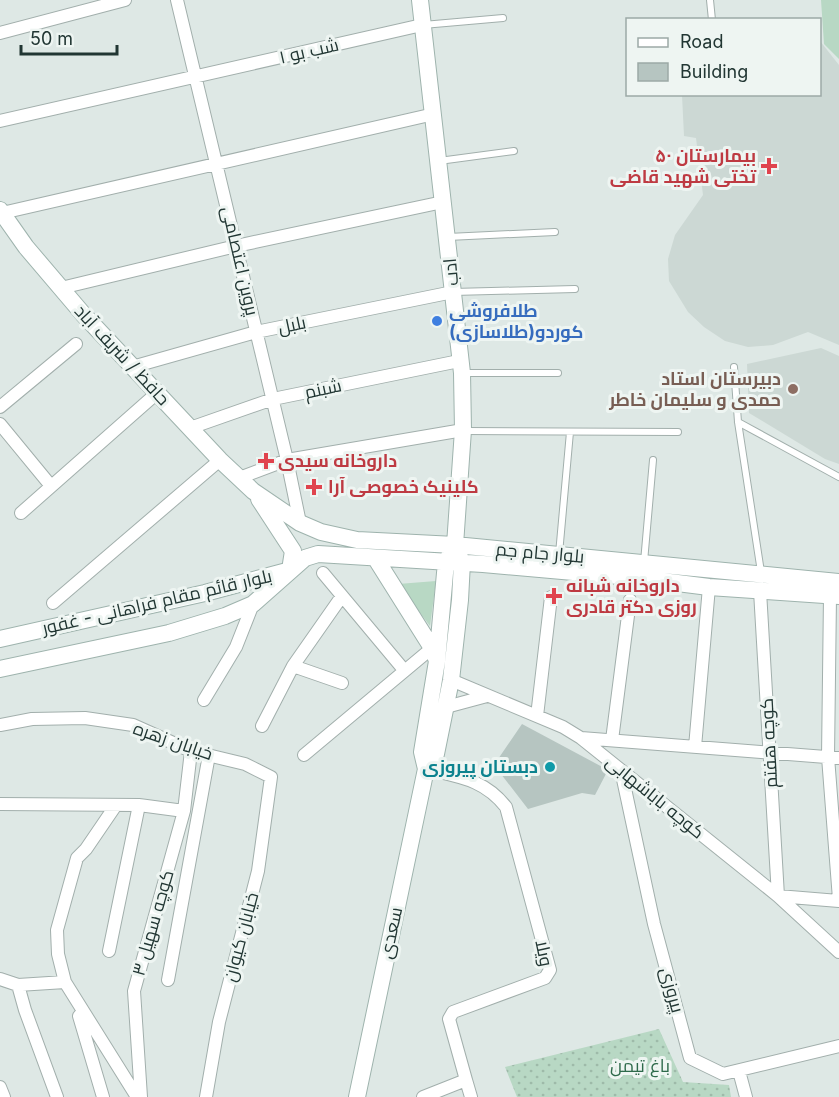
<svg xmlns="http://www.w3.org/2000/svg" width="839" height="1097" font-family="Inter,Cairo,sans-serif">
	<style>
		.built { fill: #ccd8d4 }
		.park { fill: #b8d8c4 }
		.garden { fill: url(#garden-dots) }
		.building { fill: #b6c5c1 }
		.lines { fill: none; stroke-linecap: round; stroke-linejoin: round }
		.lane-casing { stroke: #a2afac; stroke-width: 8 }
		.street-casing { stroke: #a2afac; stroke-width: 14 }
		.secondary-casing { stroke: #9eb3ad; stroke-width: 18 }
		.lane { stroke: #fff; stroke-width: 6 }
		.street { stroke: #fff; stroke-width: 12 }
		.secondary { stroke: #fff; stroke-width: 16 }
		.health-dot { fill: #e0444e; stroke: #eef5f2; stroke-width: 2 }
		.shop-dot { fill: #3f7fe0; stroke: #eef5f2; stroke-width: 2 }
		.education-dot { fill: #8d6e63; stroke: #eef5f2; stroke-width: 2 }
		.culture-dot { fill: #0f9aa8; stroke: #eef5f2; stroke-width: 2 }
		.labels { text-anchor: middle; stroke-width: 6; stroke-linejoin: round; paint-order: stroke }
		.street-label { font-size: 18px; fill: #213633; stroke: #eef5f2 }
		.health-label { font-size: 18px; font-weight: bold; fill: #be3a42; stroke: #eef5f2; text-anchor: start }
		.shop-label { font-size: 18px; font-weight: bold; fill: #366cbe; stroke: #eef5f2; text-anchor: start }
		.education-label { font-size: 18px; font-weight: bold; fill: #785e54; stroke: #eef5f2; text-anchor: end }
		.culture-label { font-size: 18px; font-weight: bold; fill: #0d838f; stroke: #eef5f2; text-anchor: end }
		.park-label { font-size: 18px; fill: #2e6a4b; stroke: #eef5f2 }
	</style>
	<defs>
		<pattern id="garden-dots" width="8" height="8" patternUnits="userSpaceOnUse" patternTransform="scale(1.5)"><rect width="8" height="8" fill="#b8d8c4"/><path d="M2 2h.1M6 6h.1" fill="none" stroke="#9ebaa9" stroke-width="1.8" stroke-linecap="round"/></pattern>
	</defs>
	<rect width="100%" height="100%" fill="#dee8e5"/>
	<path class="built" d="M820 41 839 65V345L808 332 773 345 748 347 725 341 704 327 688 312 669 281 668 259 675 235 703 195 696 138 684 136 682 95 820 94Z
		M821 348 839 356V464L825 459 749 413 747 364Z"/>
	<path class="park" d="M821 0H839V59L824 44Z
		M436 581 430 626 398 584Z"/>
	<path class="garden" d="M659 1029 683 1082 729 1085 731 1097H517L505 1067Z"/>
	<path class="building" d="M522 724 608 770 595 795 582 793 528 809 494 765Z"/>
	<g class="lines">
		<defs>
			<path id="lane" d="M710 0 712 20
				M423 25 503 18
				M439 161 514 151
				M448 237 555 232
				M453 292 575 289
				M734 367 738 422 761 572
				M462 373H558
				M738 422 839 477
				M466 431 678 432
				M559 554 570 432
				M644 562 653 460"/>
			<path id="street" d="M177 0 287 460 300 523
				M0 33 125 0
				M0 121 422 25
				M2 213 434 114
				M61 288 236 246 443 202
				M132 367 256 332 453 292
				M0 407 76 344
				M0 424 51 486
				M190 428 273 399 459 361
				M239 478 287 460 463 430
				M21 513 157 393
				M323 573 404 670
				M760 591 778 896 839 901
				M830 596 828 757 839 899
				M53 603 220 460
				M293 666 342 683
				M451 680 563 727 581 738 778 896 839 952
				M204 700 236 647 253 604
				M446 707 487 696
				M537 716 551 597
				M0 725 32 719 85 718 133 725 191 751 245 764 271 777 258 871 219 1022 206 1097
				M262 726 293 666 342 596
				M581 738 839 758
				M612 740 630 600
				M695 747 709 587
				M304 755 432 648
				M621 770 654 924 690 1058 723 1074 839 1046
				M0 804 139 805 184 811
				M116 805 86 849 77 858 57 930 58 954 65 982 137 1097
				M109 951 139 805
				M0 979 18 985 65 982
				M168 980 209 755
				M18 985 25 1010 57 1097
				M79 1016 103 1097
				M739 1071 746 1097
				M466 1080 471 1097
				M0 1087 4 1097
				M141 1097 134 991 184 811 191 751
				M423 1097 466 1080 449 1019 453 1012 545 978 550 970 506 807C484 779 459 777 426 769"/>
			<path id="secondary" d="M420 0 462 373 463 430 455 545 446 562 437 661 422 752 426 769
				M0 210 26 247 83 314 220 460 253 491 300 523 321 532 357 540 455 545 839 582
				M259 499 293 551 290 570
				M376 559 432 648 437 661
				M0 639 205 593 287 571
				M0 669 169 633 225 616 253 604 305 558 318 554 483 564 630 577 709 587 839 596
				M357 1097 426 769 436 754 451 680 460 600 462 562 458 553"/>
		</defs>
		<use href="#lane" class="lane-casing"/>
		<use href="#street" class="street-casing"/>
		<use href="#secondary" class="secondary-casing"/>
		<use href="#lane" class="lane"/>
		<use href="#street" class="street"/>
		<use href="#secondary" class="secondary"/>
	</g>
	<g class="health-dot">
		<path d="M766 157h6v6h6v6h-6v6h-6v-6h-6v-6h6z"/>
		<path d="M263 452h6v6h6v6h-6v6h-6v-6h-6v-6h6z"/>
		<path d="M311 478h6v6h6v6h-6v6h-6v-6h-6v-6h6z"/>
		<path d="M551 587h6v6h6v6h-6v6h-6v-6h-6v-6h6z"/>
	</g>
	<circle class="shop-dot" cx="437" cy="321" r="6"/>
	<circle class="education-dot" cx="793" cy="389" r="6"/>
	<circle class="culture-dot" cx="550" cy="767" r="6"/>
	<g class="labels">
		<g class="street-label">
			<text transform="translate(309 51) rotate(-13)" y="6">شب بو ۱</text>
			<text transform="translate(240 261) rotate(77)" y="6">پروین اعتصامی</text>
			<text transform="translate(451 272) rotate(-95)" y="6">ادب</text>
			<text transform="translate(292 325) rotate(-12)" y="6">بلبل</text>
			<text transform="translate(122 355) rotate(47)" y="6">حافظ / شریف آباد</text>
			<text transform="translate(323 389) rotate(-12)" y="6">شبنم</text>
			<text transform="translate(540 553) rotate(5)" y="6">بلوار جام جم</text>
			<text transform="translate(157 602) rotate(-13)" y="6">بلوار قائم مقام فراهانی - غفور</text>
			<text transform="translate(173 741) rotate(19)" y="6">خیابان زهره</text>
			<text transform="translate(769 743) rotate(-93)" y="6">کوچه هفتم</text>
			<text transform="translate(655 797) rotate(39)" y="6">کوچه باباشهابی</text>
			<text transform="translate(153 923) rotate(-74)" y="6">کوچه سهیل ۳</text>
			<text transform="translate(391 933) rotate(-78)" y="6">سعدی</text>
			<text transform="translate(241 937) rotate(-75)" y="6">خیابان کیوان</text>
			<text transform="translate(544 953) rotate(78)" y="6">ویلا</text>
			<text transform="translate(672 990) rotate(75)" y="6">پیروزی</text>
		</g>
		<g class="health-label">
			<text x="756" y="162" text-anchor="end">بیمارستان ۵۰<tspan x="756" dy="21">تختی شهید قاضی</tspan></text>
			<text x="278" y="467">داروخانه سیدی</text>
			<text x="328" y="493">کلینیک خصوصی آرا</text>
			<text x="566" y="592">داروخانه شبانه<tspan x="566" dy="21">روزی دکتر قادری</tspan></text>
		</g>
		<g class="shop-label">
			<text x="449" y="317">طلافروشی<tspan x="449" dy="21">کوردو(طلاسازی)</tspan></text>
		</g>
		<g class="education-label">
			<text x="781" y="385">دبیرستان استاد<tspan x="781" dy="21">حمدی و سلیمان خاطر</tspan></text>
		</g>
		<g class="culture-label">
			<text x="538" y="773">دبستان پیروزی</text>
		</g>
		<g class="park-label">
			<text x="640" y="1072">باغ تیمن</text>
		</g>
	</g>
	<rect x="626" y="18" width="195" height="78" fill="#eef5f2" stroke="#9ca9a6" stroke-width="1.5"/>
	<rect x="638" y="38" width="30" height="9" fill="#ffffff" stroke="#9ca9a6" stroke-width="1.5"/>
	<text x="680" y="48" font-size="18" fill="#213633">Road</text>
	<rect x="638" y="63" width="30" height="18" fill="#b6c5c1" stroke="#9ca9a6" stroke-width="1.5"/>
	<text x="680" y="78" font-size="18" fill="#213633">Building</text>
	<path d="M21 45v9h96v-9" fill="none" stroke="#213633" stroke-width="3"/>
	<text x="30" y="45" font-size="18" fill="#213633" stroke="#eef5f2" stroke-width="4.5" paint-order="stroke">50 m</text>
</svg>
